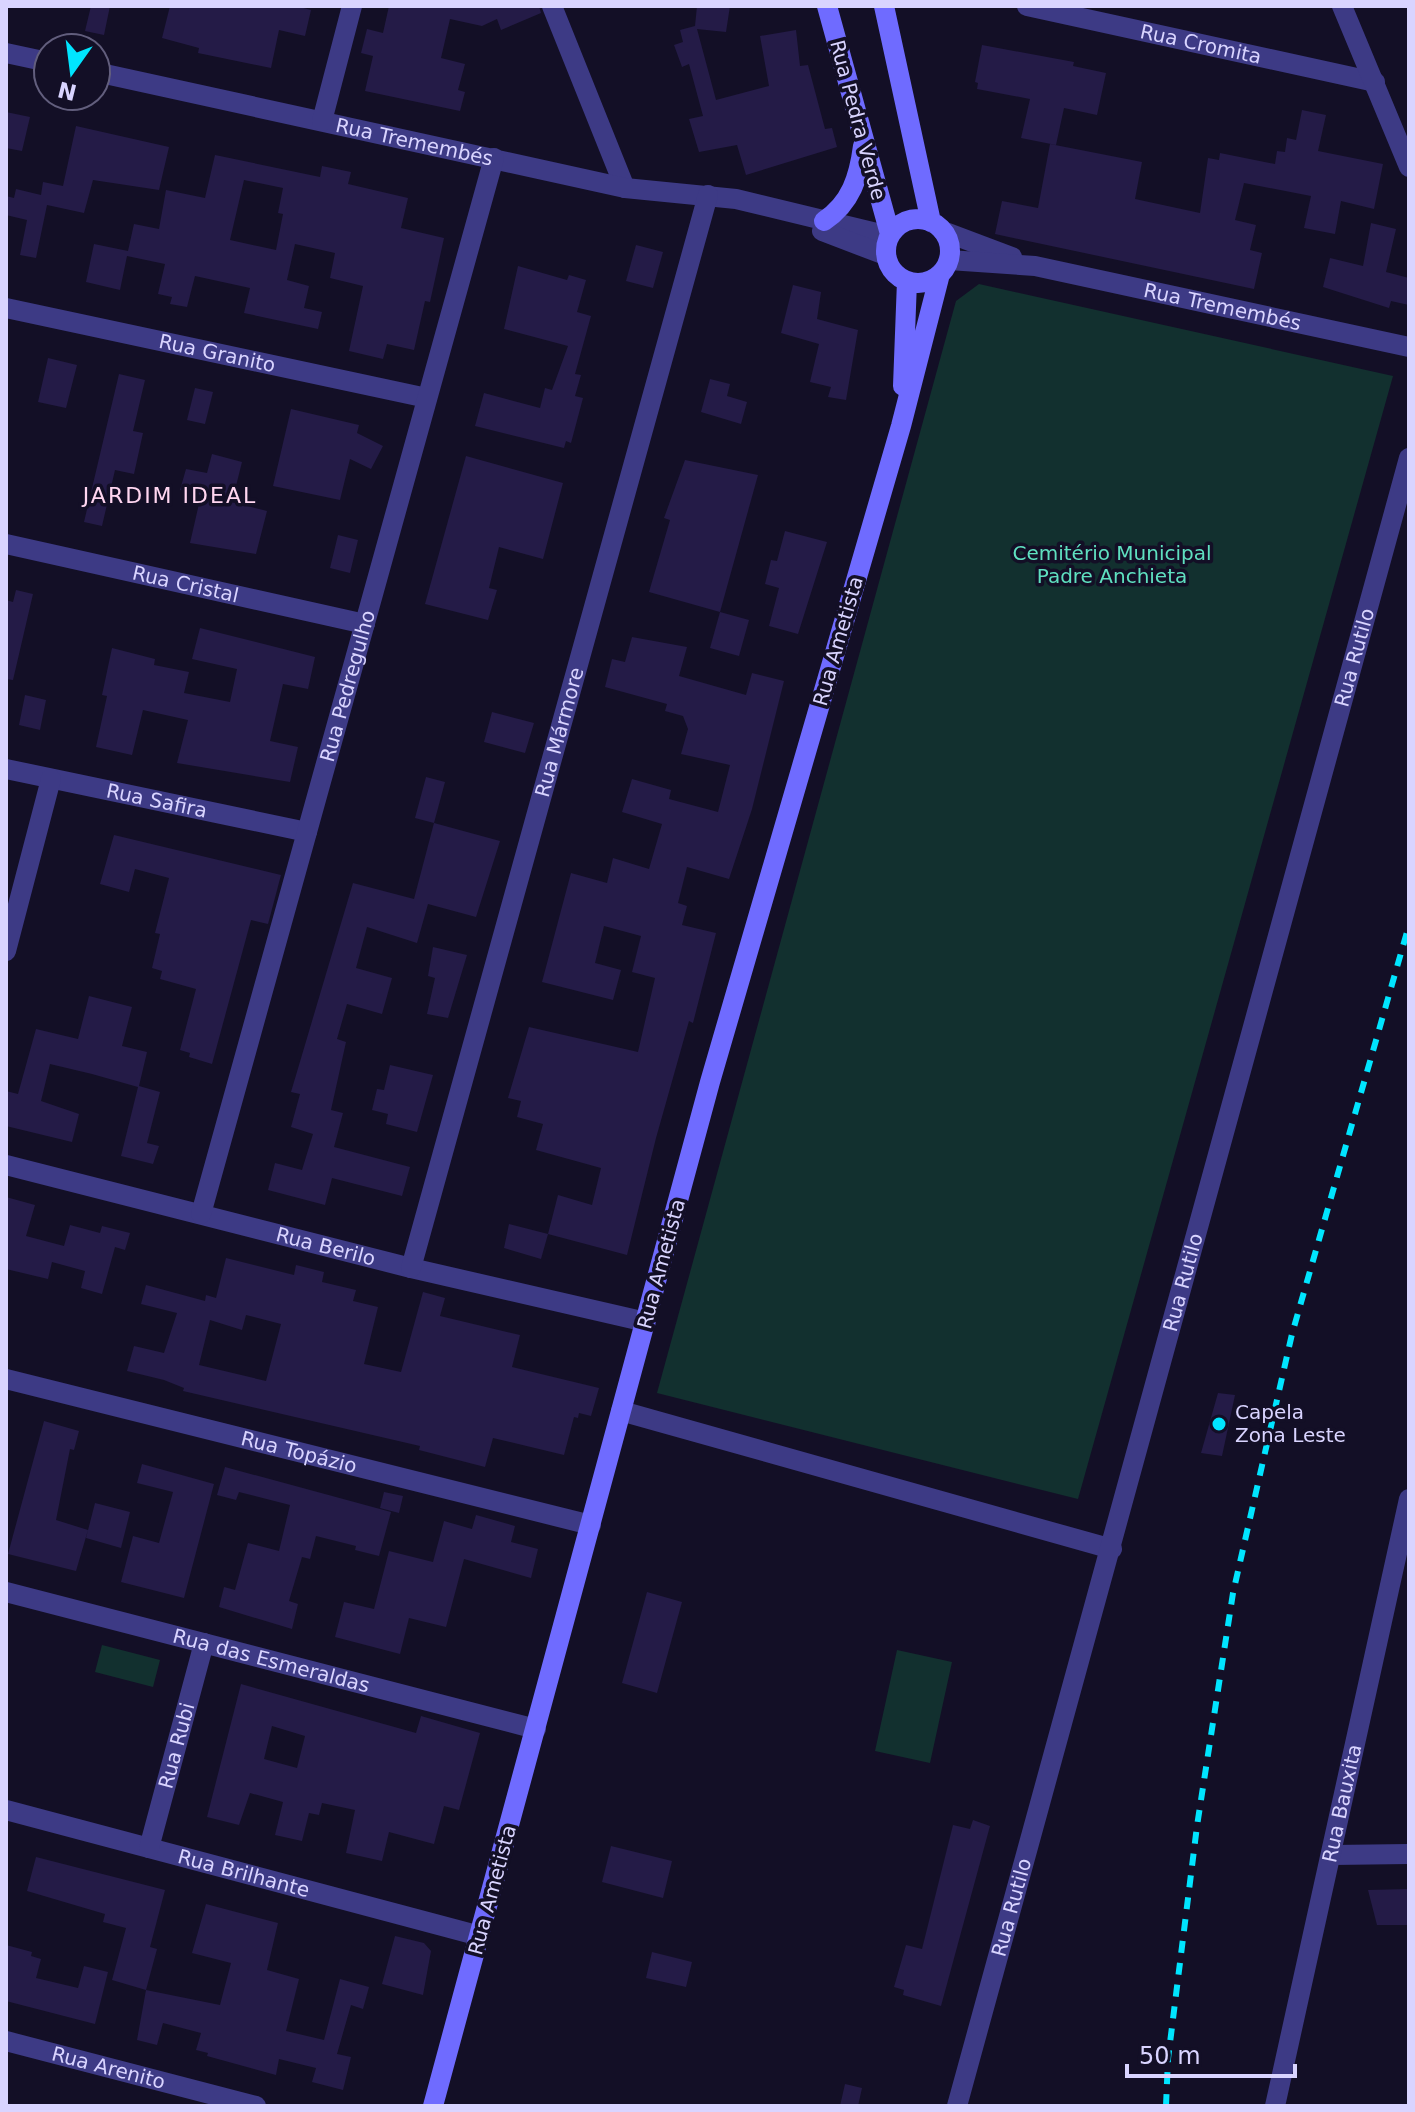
<svg xmlns="http://www.w3.org/2000/svg" width="1415" height="2112" font-family="'DejaVu Sans',sans-serif">
	<style>
		.green { fill: #12302f }
		.building { fill: #241b47; fill-rule: evenodd }
		.lines { fill: none; stroke-linecap: round; stroke-linejoin: round }
		.street { stroke: #3d3a85; stroke-width: 20 }
		.secondary { stroke: #6f6bff; stroke-width: 20 }
		.rail { stroke: #00e5ff; stroke-width: 6; stroke-dasharray: 12 10; stroke-linecap: butt }
		.poi-dot { fill: #00e5ff; stroke: #130f26; stroke-width: 3 }
		.labels { text-anchor: middle; stroke-width: 7; stroke-linejoin: round; paint-order: stroke }
		.street-label { font-size: 20px; fill: #d9d4ff; stroke: #130f26 }
		.park-label { font-size: 20px; fill: #5fe0c0; stroke: #130f26 }
		.poi-label { font-size: 20px; fill: #d9d4ff; stroke: #130f26; text-anchor: start }
		.neighbourhood-label { font-size: 22px; letter-spacing: 2px; fill: #ffd6f0; stroke: #130f26 }
	</style>
	<rect width="100%" height="100%" fill="#130f26"/>
	<path class="green" d="M979 284 1393 376 1078 1499 657 1393 956 301Z
		M102 1645 160 1660 153 1687 95 1672Z
		M897 1650 952 1662 930 1763 875 1751Z"/>
	<path class="building" d="M91 6H110L104 35 85 31Z
		M170 6H296L311 10 305 36 279 30 271 68 198 53 199 48 162 38Z
		M389 6H539L541 13 501 30 497 19 482 26 450 19 441 58 465 64 458 90 465 92 460 111 365 91 373 56 361 53 367 29 383 33Z
		M697 6H730L726 32 697 29 716 100 769 86 760 36 796 30 800 66 808 65 825 129 832 128 837 147 746 175 737 145 699 152 689 119 703 116 689 64 682 67 674 45 683 42 680 30 695 26Z
		M982 45 1074 62 1073 66 1106 73 1097 115 1064 108 1056 145 1021 138 1030 99 977 89 978 83 975 82Z
		M1302 110 1326 115 1318 151 1383 164 1374 209 1341 201 1335 234 1304 228 1311 196 1244 183 1235 220 1256 225 1250 250 1262 253 1254 289 995 234 1002 201 1038 208 1050 144 1142 162 1135 199 1200 213 1208 158 1219 160 1220 153 1275 164 1277 151 1285 152 1287 138 1296 140Z
		M6 112 30 117 22 151 6 148Z
		M76 126 169 147 159 190 93 180 84 213 47 205 36 258 20 255 27 220 6 215V196L14 198 16 189 41 195 43 182 63 186Z
		M215 155 320 177 322 166 351 172 348 184 408 198 401 228 444 238 430 302 425 301 414 350 387 344 383 359 349 351 363 286 330 278 335 253 295 244 287 280 309 286 304 308 322 312 318 329 244 313 250 288 195 276 187 307 170 304 172 297 158 294 165 264 127 256 120 290 86 282 94 244 128 251 134 224 159 229 166 190 205 198ZM244 180 283 188 278 213 283 214 276 250 230 240Z
		M1371 223 1396 229 1386 272 1409 278V305L1391 301 1389 308 1323 287 1330 258 1363 266Z
		M636 245 663 252 653 288 626 281Z
		M518 266 567 280 569 275 586 280 577 312 591 316 575 374 581 375 575 396 583 398 571 443 566 441 564 448 475 426 484 393 540 408 545 388 552 390 568 346 504 329Z
		M793 285 821 292 817 319 858 330 846 400 828 397 831 387 810 382 819 344 781 333Z
		M48 358 77 365 66 408 38 402Z
		M119 374 145 380 133 431 143 433 134 474 115 470 102 526 84 522Z
		M710 379 730 384 727 396 747 402 741 424 701 412Z
		M195 388 213 392 205 424 187 420Z
		M291 409 359 425 357 433 383 446 371 469 350 459 340 500 273 486Z
		M212 454 242 462 232 502 267 511 256 554 190 543 201 495 180 490 186 469 207 473Z
		M466 456 563 483 543 559 499 547 489 588 497 590 488 620 425 604Z
		M685 460 758 475 720 612 649 592 670 520 664 518Z
		M785 531 827 542 798 634 769 626 779 588 765 584 771 560 777 561Z
		M338 535 358 540 350 573 330 568Z
		M16 590 33 594 13 680 6 679V600L13 602Z
		M720 612 749 620 739 656 710 648Z
		M200 628 315 657 308 689 283 684 270 741 298 747 290 782 177 763 188 720 143 710 132 755 96 747 107 696 102 695 112 648 155 659 154 665 189 672 184 693 230 702 237 669 192 659Z
		M632 637 687 647 679 676 746 695 752 673 784 681 752 809 729 879 687 867 678 903 687 906 682 925 716 933 693 1023 689 1021 656 1138 627 1255 548 1234 558 1195 592 1205 601 1168 536 1150 543 1124 517 1117 521 1101 508 1098 529 1027 638 1052 655 978 632 972 641 936 604 926 595 963 621 970 613 1000 542 982 571 873 607 883 613 858 649 869 662 824 622 812 632 779 671 790 669 799 718 812 730 765 681 754 688 729 683 716 665 711 667 704 605 687 612 659 625 662Z
		M25 695 46 700 40 730 19 725Z
		M492 712 534 723 525 753 484 742Z
		M426 777 445 782 434 823 500 841 476 917 428 904 417 943 367 927 356 968 392 978 382 1014 347 1004 337 1039 346 1042 331 1110 343 1113 334 1147 410 1167 402 1196 332 1178 325 1205 268 1190 275 1163 302 1170 313 1134 291 1127 300 1094 291 1092 353 883 414 899 434 823 415 818Z
		M114 835 281 875 268 924 251 920 212 1064 189 1057 190 1053 180 1050 196 989 160 979 162 971 152 968 160 934 155 933 169 878 135 869 129 892 100 884Z
		M433 947 467 955 448 1018 427 1014 435 978 428 976Z
		M89 996 132 1007 122 1046 147 1052 139 1086 160 1092 147 1143 159 1146 153 1164 121 1156 138 1087 92 1074 50 1064 41 1101 79 1114 72 1142 6 1126V1091L18 1094 36 1029 78 1039Z
		M390 1065 433 1075 417 1132 386 1124 388 1114 372 1110 377 1089 384 1090Z
		M6 1197 35 1205 26 1236 64 1246 70 1225 100 1233 102 1226 130 1233 125 1250 115 1247 102 1294 81 1288 85 1271 52 1262 48 1279 6 1269Z
		M509 1224 548 1234 541 1259 504 1248Z
		M226 1258 294 1275 296 1265 324 1272 322 1282 356 1290 353 1301 378 1307 364 1364 401 1372 423 1292 445 1298 440 1316 520 1335 512 1367 599 1388 591 1416 579 1413 578 1418 574 1417 564 1455 493 1438 485 1467 419 1450 420 1446 183 1391 184 1388 164 1380 127 1371 134 1346 164 1353 177 1313 141 1304 146 1285 205 1301 206 1295 216 1298ZM246 1315 281 1324 266 1381 199 1365 210 1320 242 1330Z
		M1218 1393 1235 1395 1222 1456 1201 1453Z
		M44 1421 79 1431 74 1450 70 1449 56 1520 88 1530 76 1571 8 1554Z
		M142 1464 214 1484 184 1598 121 1582 133 1536 159 1543 173 1492 137 1483Z
		M225 1467 391 1512 379 1556 355 1550 356 1546 316 1536 310 1559 302 1557 289 1601 298 1604 292 1629 219 1607 224 1587 235 1590 248 1543 279 1551 290 1505 239 1492 236 1500 217 1495Z
		M384 1492 403 1496 399 1513 380 1508Z
		M95 1503 130 1512 121 1548 86 1538Z
		M476 1515 515 1526 511 1542 538 1549 531 1578 464 1559 446 1627 409 1618 400 1654 335 1637 344 1602 374 1609 389 1551 433 1562 444 1521 472 1529Z
		M647 1592 682 1602 657 1693 622 1683Z
		M241 1684 416 1733 421 1716 480 1733 459 1810 444 1806 434 1844 389 1832 382 1861 346 1853 355 1810 322 1803 319 1815 309 1813 302 1841 275 1835 283 1802 250 1793 239 1825 207 1817ZM272 1726 305 1736 297 1768 264 1759Z
		M973 1820 990 1826 941 2006 903 1995 904 1990 894 1987 906 1945 922 1949 953 1825 970 1829Z
		M611 1846 672 1861 663 1898 602 1882Z
		M36 1857 165 1890 150 1947 157 1949 146 1990 112 1980 126 1928 103 1922 105 1914 27 1891Z
		M1409 1889V1925H1377L1368 1890Z
		M206 1904 278 1923 267 1970 299 1979 286 2031 324 2040 340 1979 369 1987 363 2009 351 2005 337 2054 351 2057 343 2090 312 2082 316 2068 279 2059 276 2075 207 2056 208 2053 196 2050 201 2033 163 2023 157 2045 137 2040 146 1990 220 2005 231 1963 192 1953Z
		M395 1936 424 1943 431 1951 423 1995 382 1984Z
		M6 1945 32 1952 31 1956 41 1959 36 1978 78 1988 84 1966 108 1972 95 2024 6 2001Z
		M652 1952 692 1962 686 1987 646 1978Z
		M845 2084 862 2088 858 2106H840Z"/>
	<g class="lines">
		<g class="street">
			<path d="M552 6 625 188"/>
			<path id="s1" d="M1027 6 1375 82"/>
			<path d="M1342 6 1409 167"/>
			<path d="M6 53 48 62"/>
			<path id="s2" d="M96 72 625 188 736 199 889 236"/>
			<path d="M322 121 352 6"/>
			<path d="M822 231 885 255"/>
			<path d="M943 231 1012 257"/>
			<path id="s3" d="M949 260 1035 266 1409 347"/>
			<path id="s4" d="M6 308 427 398"/>
			<path id="s5" d="M6 544 365 624"/>
			<path id="s6" d="M6 769 307 832"/>
			<path d="M6 951 51 779"/>
			<path id="s7" d="M6 1165 411 1268 646 1322"/>
			<path id="s8" d="M201 1214 494 158"/>
			<path id="s9" d="M411 1268 708 195"/>
			<path id="s10" d="M6 1379 591 1525"/>
			<path d="M621 1411 1112 1549"/>
			<path id="s11" d="M6 1592 536 1729"/>
			<path id="s12" d="M6 1810 480 1936"/>
			<path id="s13" d="M149 1848 204 1643"/>
			<path d="M1333 1855 1409 1854"/>
			<path id="s14" d="M6 2041 256 2106"/>
			<path id="s15" d="M957 2106 1409 458"/>
			<path id="s16" d="M1275 2106 1409 1499"/>
		</g>
		<path class="secondary" d="M827 6 890 234
			M884 6 931 222
			M886 251a32 32 0 1 1 64 0a32 32 0 1 1-64 0Z
			M824 221C851 203 859 177 863 146
			M903 386 907 281
			M433 2106 710 1082 901 426 940 274"/>
		<path class="rail" d="M1166 2106 1168 2059 1197 1826 1233 1593 1292 1334 1409 925"/>
	</g>
	<circle class="poi-dot" cx="1219" cy="1424" r="8"/>
	<g class="labels">
		<g class="street-label">
			<text dy="7" stroke="none"><textPath href="#s1" startOffset="178">Rua Cromita</textPath></text>
			<text transform="translate(858 120) rotate(75)" y="7">Rua Pedra Verde</text>
			<text dy="7" stroke="none"><textPath href="#s2" startOffset="326">Rua Tremembés</textPath></text>
			<text dy="7" stroke="none"><textPath href="#s3" startOffset="278">Rua Tremembés</textPath></text>
			<text dy="7" stroke="none"><textPath href="#s4" startOffset="216">Rua Granito</textPath></text>
			<text dy="7" stroke="none"><textPath href="#s5" startOffset="184">Rua Cristal</textPath></text>
			<text transform="translate(838 641) rotate(-74)" y="7">Rua Ametista</text>
			<text dy="7" stroke="none"><textPath href="#s15" startOffset="1502">Rua Rutilo</textPath></text>
			<text dy="7" stroke="none"><textPath href="#s8" startOffset="548">Rua Pedregulho</textPath></text>
			<text dy="7" stroke="none"><textPath href="#s9" startOffset="556">Rua Mármore</textPath></text>
			<text dy="7" stroke="none"><textPath href="#s6" startOffset="154">Rua Safira</textPath></text>
			<text dy="7" stroke="none"><textPath href="#s7" startOffset="330">Rua Berilo</textPath></text>
			<text transform="translate(661 1264) rotate(-75)" y="7">Rua Ametista</text>
			<text dy="7" stroke="none"><textPath href="#s15" startOffset="854">Rua Rutilo</textPath></text>
			<text dy="7" stroke="none"><textPath href="#s10" startOffset="302">Rua Topázio</textPath></text>
			<text dy="7" stroke="none"><textPath href="#s11" startOffset="274">Rua das Esmeraldas</textPath></text>
			<text dy="7" stroke="none"><textPath href="#s13" startOffset="106">Rua Rubi</textPath></text>
			<text dy="7" stroke="none"><textPath href="#s16" startOffset="310">Rua Bauxita</textPath></text>
			<text dy="7" stroke="none"><textPath href="#s12" startOffset="246">Rua Brilhante</textPath></text>
			<text transform="translate(492 1890) rotate(-75)" y="7">Rua Ametista</text>
			<text dy="7" stroke="none"><textPath href="#s15" startOffset="206">Rua Rutilo</textPath></text>
			<text dy="7" stroke="none"><textPath href="#s14" startOffset="106">Rua Arenito</textPath></text>
		</g>
		<g class="park-label">
			<text x="1112" y="560">Cemitério Municipal<tspan x="1112" dy="23">Padre Anchieta</tspan></text>
		</g>
		<g class="poi-label">
			<text x="1235" y="1419">Capela<tspan x="1235" dy="23">Zona Leste</tspan></text>
		</g>
		<g class="neighbourhood-label">
			<text x="170" y="503">JARDIM IDEAL</text>
		</g>
	</g>
	<rect width="1415" height="2112" fill="none" stroke="#d9d4ff" stroke-width="16"/>
	<g transform="translate(72 72) rotate(194)"><circle r="38" fill="#130f26" stroke="#625e7d" stroke-width="2"/>
	<path d="M0-6L14 30L0 20L-14 30Z" fill="#00e5ff"/>
	<text y="-12" font-size="22" font-weight="bold" text-anchor="middle" fill="#d9d4ff">N</text>
	</g>
	<path d="M1127 2064v12h168v-12" fill="none" stroke="#d9d4ff" stroke-width="4"/>
	<text x="1139" y="2064" font-size="24" fill="#d9d4ff" stroke="#130f26" stroke-width="6" paint-order="stroke">50 m</text>
</svg>
